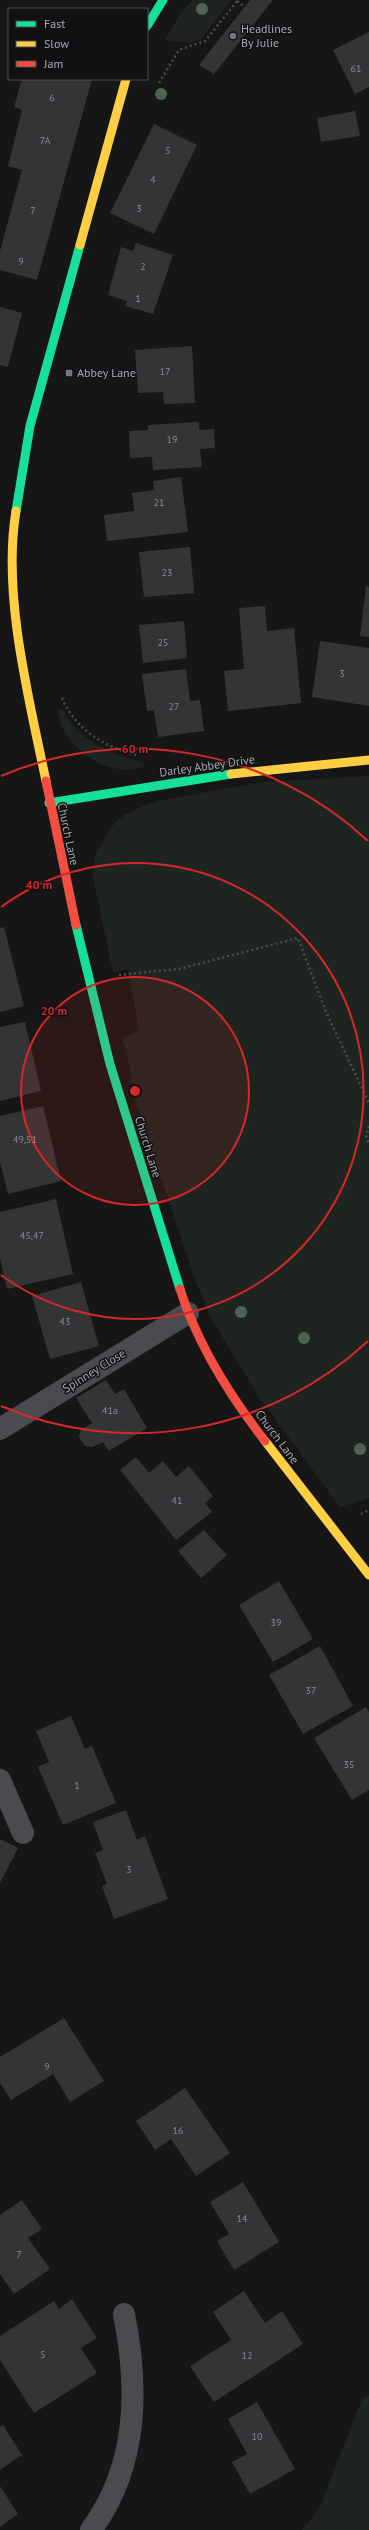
<svg xmlns="http://www.w3.org/2000/svg" width="369" height="2530" font-family="'PT Sans',sans-serif">
	<style>
		.green { fill: #1e2520 }
		.building { fill: #343436 }
		.lines { fill: none; stroke-linecap: round; stroke-linejoin: round }
		.path { stroke: #4c4d51; stroke-width: 2.5; stroke-dasharray: 2 3; stroke-linecap: butt }
		.street { stroke: #4a4b4f; stroke-width: 22 }
		.fast { stroke: #16e098; stroke-width: 9 }
		.slow { stroke: #ffcf43; stroke-width: 9 }
		.jam { stroke: #f24e42; stroke-width: 9 }
		.tree { fill: #506352 }
		.ring { fill: none; stroke: #d62828; stroke-width: 2 }
		.poi-dot { fill: #74777f; stroke: #111012; stroke-width: 1.5 }
		.labels { text-anchor: middle; stroke-width: 3; stroke-linejoin: round; paint-order: stroke }
		.number-label { font-size: 10px; fill: #8a8d97 }
		.poi-label { font-size: 12px; fill: #a7abb7; stroke: #111012; text-anchor: start }
		.street-label { font-size: 12px; fill: #a7abb7; stroke: #111012 }
		.centre { fill: #d62828; stroke: #111012; stroke-width: 2 }
		.ring-label { font-size: 12px; text-anchor: middle; font-weight: bold; fill: #d62828; stroke: #111012; stroke-width: 3; stroke-linejoin: round; paint-order: stroke }
	</style>
	<rect width="100%" height="100%" fill="#161616"/>
	<path class="green" d="M193 0H231L201 39 191 43 165 40 181 12Z
		M57 710H64C71 737 118 757 143 762L144 767C136 768 126 771 119 769 89 765 62 740 57 710Z
		M369 776V1498L340 1507 261 1400 212 1320 196 1282 133 1093 130 1067 122 1037 139 1031 128 969 113 972 92 872 95 855 115 822 126 814 146 805 167 799 265 782Z
		M369 2395V2530H302L320 2507 362 2399Z"/>
	<path class="building" d="M250 0H273L214 74 199 65Z
		M369 32V87L355 94 333 50Z
		M22 79H92L37 280 0 270V251L22 170 8 166 22 110 14 107Z
		M355 111 360 136 321 142 317 118Z
		M154 124 197 145 154 234 110 213Z
		M136 243 173 255 153 314 125 306 127 301 108 295 121 247 133 251Z
		M0 307 22 313 8 367 0 365Z
		M192 346 195 403 164 404 163 392 138 393 135 350Z
		M199 422V430L214 429 215 448 200 449 202 467 153 470 152 457 130 458 129 431 148 430V425Z
		M181 477 188 532 107 541 104 515 134 511 132 493 154 490 153 481Z
		M190 547 194 593 144 597 139 552Z
		M366 586 369 587V637L360 636Z
		M265 606 267 631 294 628 301 703 228 711 224 671 244 669 239 608Z
		M184 621 187 658 143 663 139 625Z
		M320 641 369 648V706L312 697Z
		M186 669 190 701 200 700 204 731 158 737 154 710 147 711 142 674Z
		M4 927 24 1006 0 1012V928Z
		M25 1022 41 1091 0 1101V1027Z
		M43 1106 61 1181 8 1194 0 1162V1116Z
		M56 1199 73 1274 7 1289 0 1258V1212Z
		M81 1282 99 1346 50 1359 32 1296Z
		M106 1380 115 1394 124 1389 147 1428 109 1451 103 1442 92 1447 85 1446 79 1437 81 1430 92 1423 76 1398Z
		M136 1457 149 1473 163 1461 176 1477 189 1466 213 1496 205 1503 212 1512 176 1540 120 1470Z
		M204 1530 227 1555 201 1578 178 1551Z
		M279 1581 313 1639 273 1662 239 1605Z
		M320 1646 353 1706 303 1734 269 1675Z
		M366 1707 369 1712V1790L352 1800 314 1738Z
		M71 1716 85 1749 92 1746 116 1803 63 1825 38 1767 49 1762 36 1731Z
		M126 1810 137 1840 145 1836 168 1899 114 1919 102 1886 107 1884 95 1853 103 1850 93 1822Z
		M0 1839 18 1848 0 1883Z
		M64 2018 104 2081 70 2102 53 2074 11 2100 0 2083V2057Z
		M185 2088 230 2153 196 2176 171 2139 155 2150 136 2121Z
		M243 2182 279 2242 234 2270 217 2241 229 2234 210 2202Z
		M22 2200 42 2229 28 2238 50 2269 14 2294 0 2274V2215Z
		M244 2291 265 2323 282 2311 303 2344 214 2402 190 2366 231 2340 213 2312Z
		M72 2299 97 2338 81 2348 97 2373 34 2413 0 2360V2336L54 2301 59 2309Z
		M257 2402 295 2469 250 2494 232 2462 247 2454 228 2419Z
		M3 2425 22 2455 0 2470V2427Z
		M0 2486 18 2514 0 2527Z"/>
	<g class="lines">
		<path class="path" d="M237 1 245 7
			M159 83 179 50 205 41 238 0
			M62 698C76 730 103 746 136 755
			M119 975 179 969 298 938 326 1012 369 1103
			M369 1126 366 1136 369 1145
			M361 1514 369 1510"/>
		<path class="street" d="M0 1429 188 1313
			M0 1780 23 1833
			M91 2530C138 2466 139 2389 124 2314"/>
		<path class="fast" d="M147 26 163 0
			M16 511 30 426 80 245
			M49 803 231 774
			M76 925 110 1064 180 1289"/>
		<path class="slow" d="M80 245 126 79
			M16 511C2 594 29 699 46 781
			M231 774 369 760
			M265 1441 369 1575"/>
		<path class="jam" d="M46 781 76 925
			M180 1289C197 1343 230 1396 265 1441"/>
	</g>
	<g class="tree">
		<circle cx="202" cy="9" r="6"/>
		<circle cx="161" cy="94" r="6"/>
		<circle cx="241" cy="1312" r="6"/>
		<circle cx="304" cy="1338" r="6"/>
		<circle cx="360" cy="1449" r="6"/>
	</g>
	<circle cx="135" cy="1091" r="114" fill="#d62828" fill-opacity=".12"/>
	<g class="ring">
		<circle cx="135" cy="1091" r="114"/>
		<path d="M1 907A228 228 0 1 1 1 1275"/>
		<path d="M368 1341A342 342 0 0 1 1 1406M1 776A342 342 0 0 1 368 841"/>
	</g>
	<g class="poi-dot">
		<circle cx="233" cy="36" r="4"/>
		<rect x="65" y="369" width="8" height="8" rx="2"/>
	</g>
	<g class="labels">
		<g class="number-label">
			<text x="356" y="72">61</text>
			<text x="52" y="101">6</text>
			<text x="45" y="144">7A</text>
			<text x="168" y="154">5</text>
			<text x="153" y="183">4</text>
			<text x="139" y="212">3</text>
			<text x="33" y="214">7</text>
			<text x="21" y="265">9</text>
			<text x="143" y="270">2</text>
			<text x="138" y="302">1</text>
			<text x="165" y="375">17</text>
			<text x="172" y="443">19</text>
			<text x="159" y="506">21</text>
			<text x="167" y="576">23</text>
			<text x="163" y="646">25</text>
			<text x="342" y="677">3</text>
			<text x="174" y="710">27</text>
			<text x="25" y="1143">49,51</text>
			<text x="32" y="1239">45,47</text>
			<text x="65" y="1325">43</text>
			<text x="110" y="1414">41a</text>
			<text x="177" y="1504">41</text>
			<text x="276" y="1626">39</text>
			<text x="311" y="1694">37</text>
			<text x="349" y="1768">35</text>
			<text x="77" y="1789">1</text>
			<text x="129" y="1873">3</text>
			<text x="47" y="2070">9</text>
			<text x="178" y="2134">16</text>
			<text x="242" y="2222">14</text>
			<text x="19" y="2258">7</text>
			<text x="43" y="2358">5</text>
			<text x="247" y="2359">12</text>
			<text x="257" y="2440">10</text>
		</g>
		<g class="poi-label">
			<text x="241" y="33">Headlines<tspan x="241" dy="14">By Julie</tspan></text>
			<text x="77" y="377">Abbey Lane</text>
		</g>
		<g class="street-label">
			<text transform="translate(207 766) rotate(-8)" y="4">Darley Abbey Drive</text>
			<text transform="translate(68 834) rotate(78)" y="4">Church Lane</text>
			<text transform="translate(148 1147) rotate(73)" y="4">Church Lane</text>
			<text transform="translate(94 1371) rotate(-32)" y="4">Spinney Close</text>
			<text transform="translate(277 1437) rotate(53)" y="4">Church Lane</text>
		</g>
	</g>
	<circle cx="135" cy="1091" r="6" class="centre"/>
	<g class="ring-label">
		<text x="135" y="753">60 m</text>
		<text x="39" y="889">40 m</text>
		<text x="54" y="1015">20 m</text>
	</g>
	<rect x="8" y="8" width="140" height="72" fill="#111012" stroke="#4d4e54"/>
	<rect x="16" y="21" width="20" height="6" fill="#16e098" stroke="#4d4e54"/>
	<text x="44" y="28" font-size="12" fill="#a7abb7">Fast</text>
	<rect x="16" y="41" width="20" height="6" fill="#ffcf43" stroke="#4d4e54"/>
	<text x="44" y="48" font-size="12" fill="#a7abb7">Slow</text>
	<rect x="16" y="61" width="20" height="6" fill="#f24e42" stroke="#4d4e54"/>
	<text x="44" y="68" font-size="12" fill="#a7abb7">Jam</text>
</svg>
